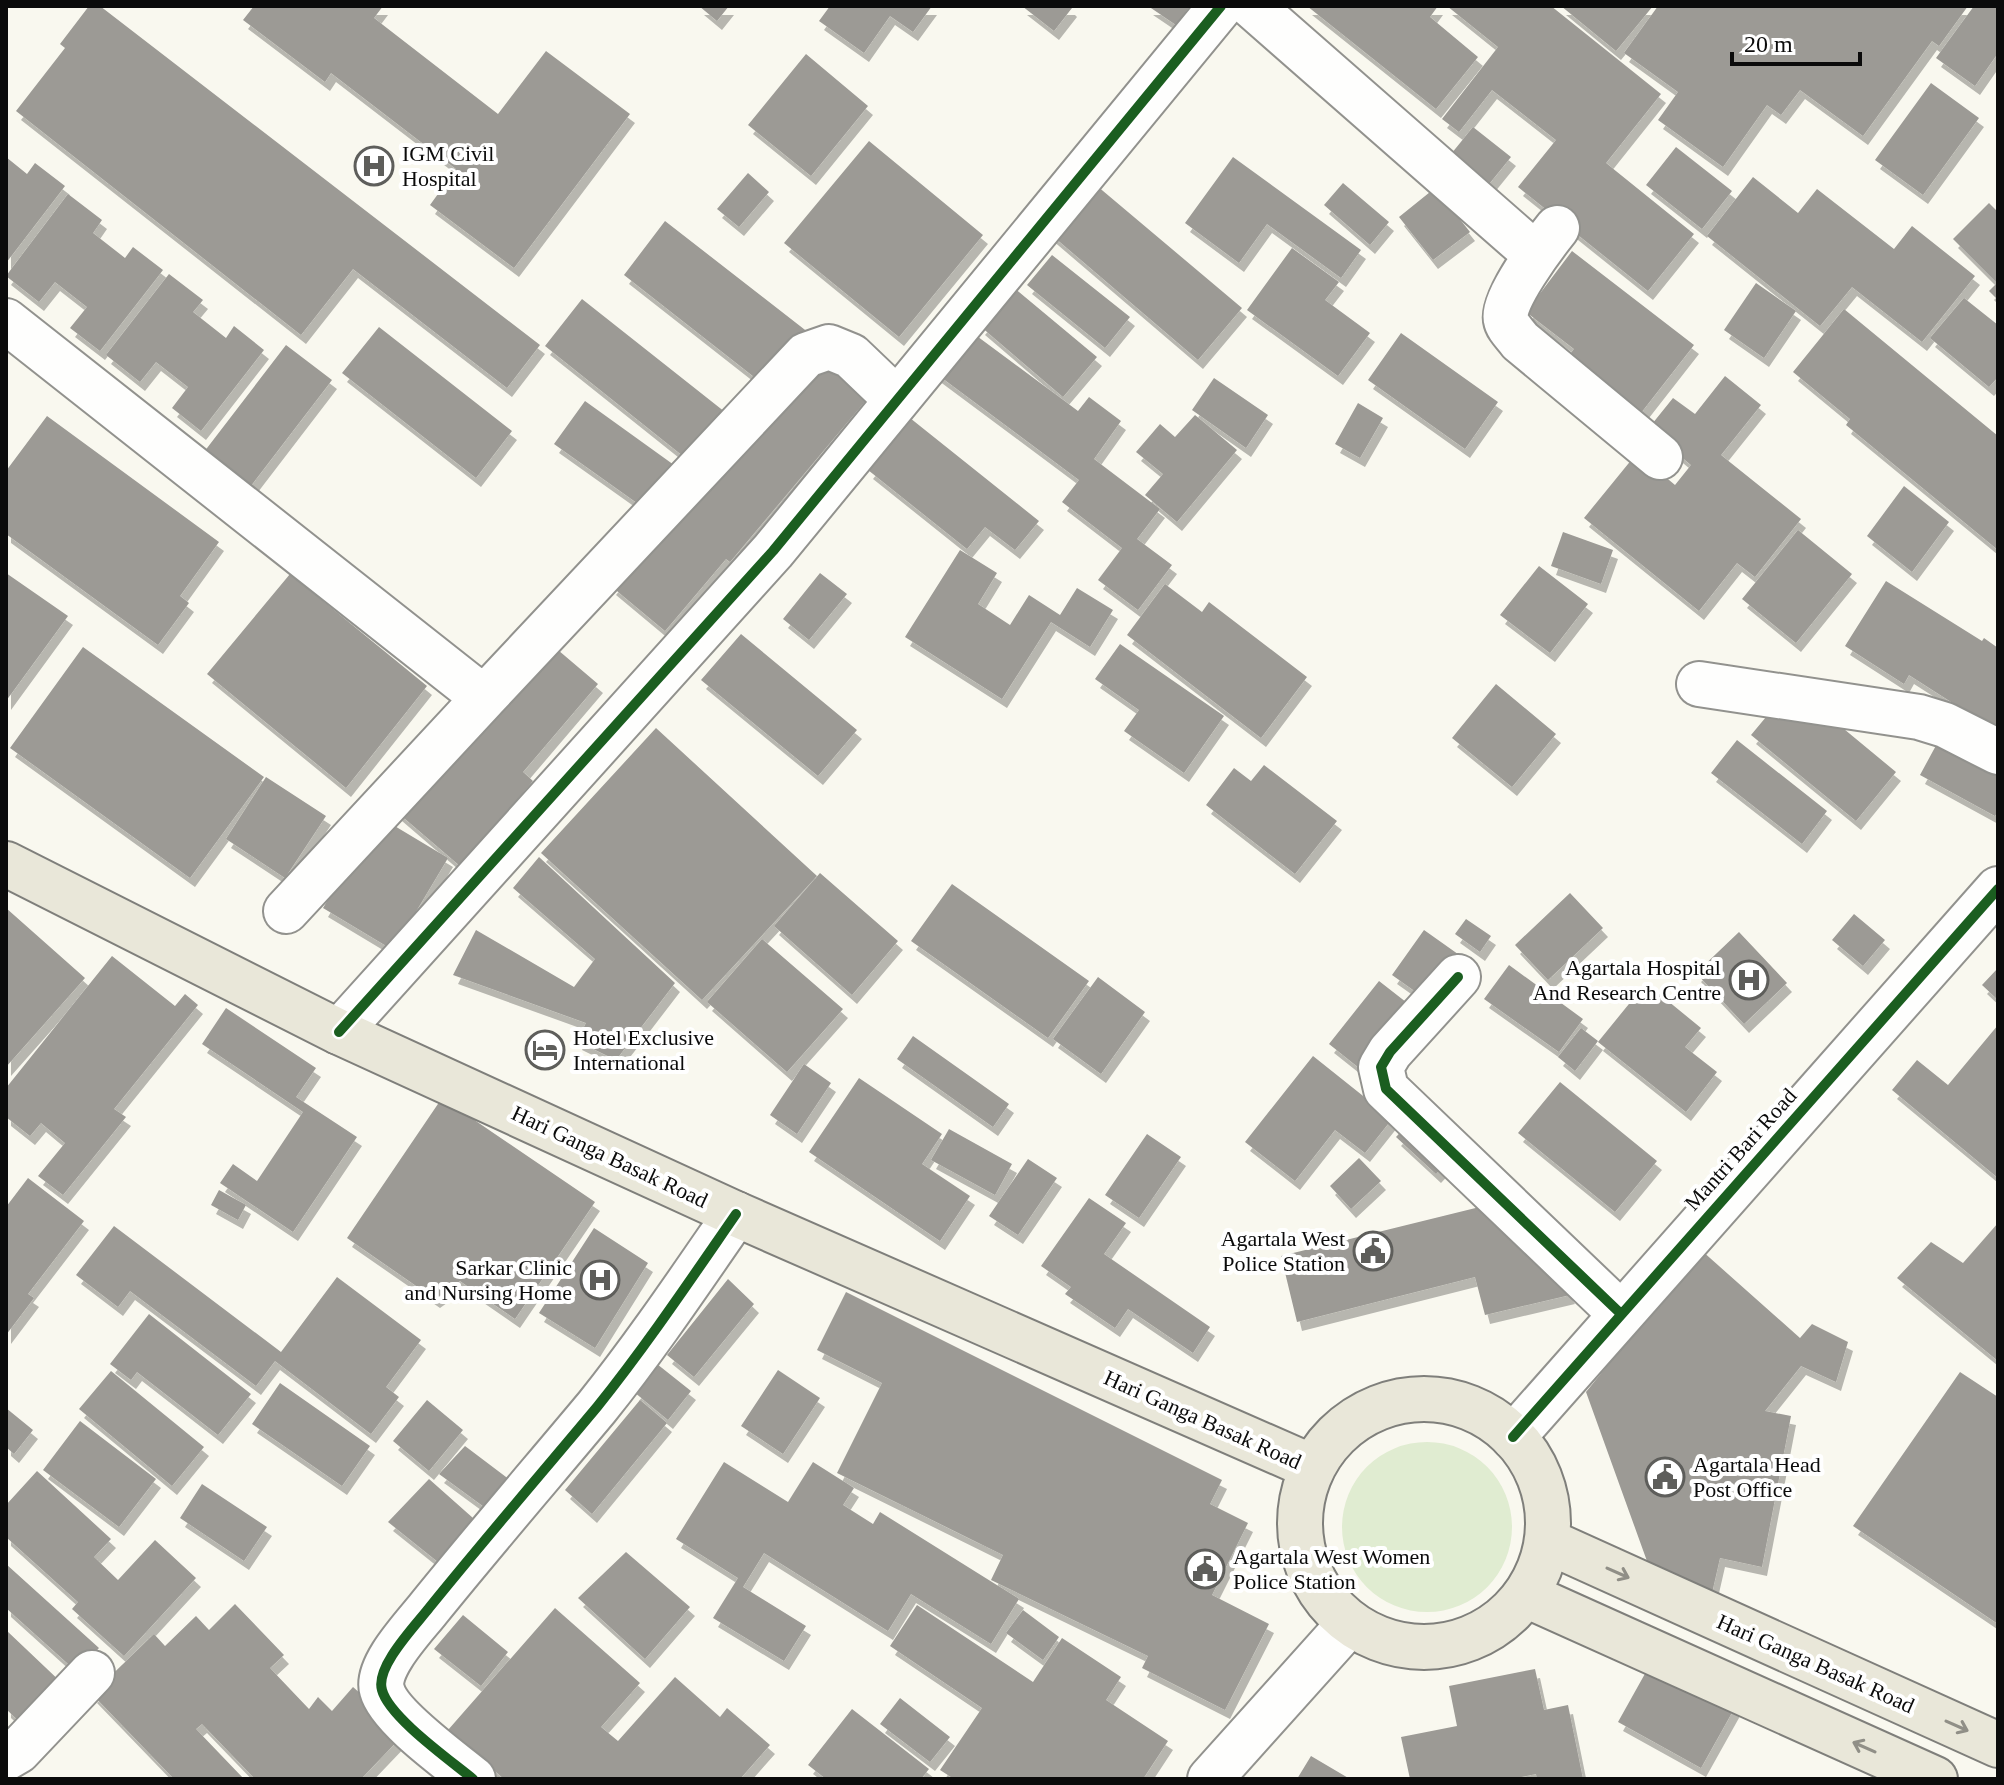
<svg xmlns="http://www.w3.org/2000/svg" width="2004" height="1785" font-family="Georgia,serif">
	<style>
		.green { fill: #e0ecd1 }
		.building { fill: #9c9a95; filter: url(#shadow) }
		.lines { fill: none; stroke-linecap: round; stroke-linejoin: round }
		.minor-casing { stroke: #92928e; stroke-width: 48 }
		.primary-casing { stroke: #7f7f7b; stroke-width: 48 }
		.minor { stroke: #fefefd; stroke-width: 44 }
		.primary { stroke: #e9e7d9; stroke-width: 44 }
		.cycleway-casing { stroke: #fff; stroke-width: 15 }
		.cycleway { stroke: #1b5e20; stroke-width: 10 }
		.oneway { stroke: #908f87 }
		.labels { text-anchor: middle; stroke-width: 8; stroke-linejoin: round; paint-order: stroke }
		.poi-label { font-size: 22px; fill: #0b0b0b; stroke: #fff; text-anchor: start }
		.street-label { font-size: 22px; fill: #0b0b0b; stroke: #fff }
	</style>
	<defs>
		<filter id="shadow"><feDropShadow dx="5" dy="9" stdDeviation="0" flood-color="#0004"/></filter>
	</defs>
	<rect width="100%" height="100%" fill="#f9f8ef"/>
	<path class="green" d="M1342 1527a85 85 0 1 1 170 0a85 85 0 1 1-170 0Z"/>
	<path class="building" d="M89 6H100L540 345 507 388 353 269 301 335 16 111 65 48 60 44Z
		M254 6H383L374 18 498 114 546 51 630 114 514 268 430 205 456 169 331 73 325 82 243 20Z
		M699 6H729L717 21Z
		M830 6H932L913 32 890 16 864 53 819 21Z
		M1022 6H1070L1072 8 1054 31Z
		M1148 6H1190L1176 25Z
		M1307 6H1438L1430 17 1478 57 1436 109Z
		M1447 6H1551L1661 94 1606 163 1694 234 1648 291 1518 187 1556 140 1492 90 1459 132 1442 119 1498 47Z
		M1561 6H1653L1616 51Z
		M1658 6H1968L1939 46 1932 41 1863 136 1800 90 1781 115 1767 105 1723 167 1658 120 1678 92 1624 53Z
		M1974 6H1994L1998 9V53L1975 86 1936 58Z
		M806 54 868 106 811 176 748 125Z
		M1931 83 1979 118 1923 195 1875 160Z
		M1473 127 1511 157 1485 189 1447 159Z
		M869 141 983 235 899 337 784 243Z
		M1676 147 1732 191 1702 229 1646 185Z
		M6 157 27 174 35 163 65 186 6 263Z
		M1233 157 1361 250 1341 278 1267 224 1239 263 1185 223Z
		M748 173 769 192 739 227 717 209Z
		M1753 177 1798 213 1817 189 1894 249 1912 226 1975 276 1922 342 1852 287 1820 326 1707 236Z
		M1090 180 1242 308 1198 360 1047 231Z
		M1343 183 1389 222 1370 245 1324 205Z
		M1435 188 1470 232 1433 260 1399 217Z
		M68 194 102 220 93 233 125 258 133 247 163 270 100 351 70 328 87 307 55 282 39 302 6 276Z
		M1989 203 1998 212V300L1989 291 1997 283 1953 239Z
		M665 221 809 333 767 387 624 275Z
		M1292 248 1339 282 1325 300 1370 333 1338 376 1247 310Z
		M1572 251 1694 345 1637 418 1564 362 1574 349 1526 312Z
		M1052 255 1130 317 1105 348 1027 285Z
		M169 274 203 300 193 312 226 338 234 326 264 350 201 431 172 408 188 387 156 362 140 382 106 355Z
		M1756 283 1796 311 1764 358 1724 330Z
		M1013 287 1097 357 1063 397 980 326Z
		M1964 298 1998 325V377L1989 387 1930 338Z
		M582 299 730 416 693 464 545 346Z
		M1844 309 1998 436V550L1846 425 1850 419 1793 372Z
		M379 327 512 431 476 478 342 373Z
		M966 328 1078 411 1089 397 1121 421 1094 459 1160 509 1137 539 1172 565 1138 610 1098 580 1122 548 1062 502 1079 480 934 372Z
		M1401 333 1498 402 1465 449 1368 380Z
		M820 337 878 386 730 562 726 559 665 631 611 586Z
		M286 345 332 380 250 487 204 452Z
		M1725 376 1761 405 1721 455 1801 519 1755 577 1737 563 1699 611 1584 518 1637 453 1675 485 1691 465 1648 429 1673 398 1695 414Z
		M1214 378 1268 415 1246 448 1192 410Z
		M585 401 674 465 644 508 554 444Z
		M1358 403 1383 418 1360 458 1335 444Z
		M1195 415 1237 450 1177 522 1145 495 1163 474 1136 452 1160 424 1175 437Z
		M47 416 219 542 180 596 189 603 158 645 6 534V471Z
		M910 418 1039 521 1015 550 985 527 967 549 868 470Z
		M1904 486 1949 522 1912 572 1867 536Z
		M1798 530 1852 574 1796 643 1742 599Z
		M1563 532 1613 550 1601 584 1551 566Z
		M960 550 997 573 978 604 1010 625 1029 595 1060 615 1077 588 1113 610 1090 647 1051 622 1002 699 905 637Z
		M1539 566 1588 604 1550 653 1500 615Z
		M6 573 68 616 6 701Z
		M820 573 847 594 809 640 783 619Z
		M290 574 427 686 346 788 207 674Z
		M1886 581 1982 641 1984 638 1998 648V732L1909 675 1904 684 1845 646Z
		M1165 584 1202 612 1209 602 1307 677 1261 738 1127 635Z
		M741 634 857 730 818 776 701 680Z
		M545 639 598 684 523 772 533 781 460 866 397 812Z
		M1120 644 1224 716 1184 773 1124 731 1139 710 1095 679Z
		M83 647 264 777 190 878 10 748Z
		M1496 684 1556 734 1512 787 1452 738Z
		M1792 686 1896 772 1856 821 1751 735Z
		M1946 727 1998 756V811L1995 816 1920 775Z
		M656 728 817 876 702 1000 541 853Z
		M1737 740 1827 811 1802 844 1711 773Z
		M1264 765 1337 821 1295 874 1206 805 1234 768 1251 781Z
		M266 777 326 816 285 878 226 839Z
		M378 816 448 858 393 950 323 908Z
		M539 857 675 983 616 1060 577 1041 586 1023 453 975 476 930 574 987 595 959 513 888Z
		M820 873 898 941 852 995 774 926Z
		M952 884 1089 981 1048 1038 911 941Z
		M1570 893 1603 928 1548 980 1515 945Z
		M6 908 85 978 6 1067Z
		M1854 914 1885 940 1863 966 1832 940Z
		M1466 919 1491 936 1480 952 1455 934Z
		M1424 930 1472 964 1440 1009 1392 975Z
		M1739 932 1787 983 1744 1024 1696 973Z
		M762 939 843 1009 787 1072 707 1002Z
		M112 956 175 1006 185 994 198 1005 114 1109 126 1117 63 1195 38 1176 65 1143 41 1123 30 1136 6 1117V1088Z
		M1509 965 1583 1019 1559 1052 1484 999Z
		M1998 968V1000L1982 985Z
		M1098 977 1145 1012 1101 1074 1053 1039Z
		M1379 981 1429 1020 1378 1083 1329 1044Z
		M1646 983 1701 1028 1685 1047 1717 1072 1686 1112 1598 1042Z
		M226 1008 316 1068 296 1097 357 1137 293 1232 220 1183 233 1164 257 1181 303 1112 202 1044Z
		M1998 1025V1178L1892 1090 1917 1060 1948 1085Z
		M1581 1028 1598 1041 1575 1071 1558 1057Z
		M913 1036 1009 1104 993 1127 897 1059Z
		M1313 1056 1392 1119 1365 1153 1335 1130 1295 1181 1245 1142Z
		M804 1064 831 1083 797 1134 770 1115Z
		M859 1078 942 1134 922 1164 970 1196 940 1241 809 1152Z
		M1560 1082 1657 1161 1615 1212 1518 1133Z
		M442 1098 595 1202 515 1319 460 1281 435 1299 347 1238Z
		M1411 1121 1451 1158 1436 1174 1396 1137Z
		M949 1129 1012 1164 995 1195 931 1160Z
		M1147 1134 1181 1157 1139 1218 1105 1195Z
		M1359 1158 1381 1181 1351 1209 1330 1186Z
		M1028 1159 1057 1178 1018 1235 989 1216Z
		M28 1178 84 1221 28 1294 34 1298 6 1335V1207Z
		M219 1190 246 1205 238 1220 211 1205Z
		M1089 1198 1126 1223 1104 1254 1210 1327 1193 1353 1128 1309 1115 1328 1065 1294 1071 1287 1041 1266Z
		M1508 1200 1570 1295 1485 1315 1475 1277 1297 1322 1281 1256Z
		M1998 1223V1361L1897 1278 1931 1242 1963 1263Z
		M114 1226 281 1352 337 1277 421 1340 386 1387 399 1397 371 1434 275 1361 256 1386 130 1291 118 1307 76 1275Z
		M594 1228 648 1263 595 1348 539 1313Z
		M1701 1250 1800 1338 1812 1324 1848 1342 1836 1382 1801 1366 1765 1411 1791 1416 1762 1567 1720 1558 1712 1593 1652 1575 1586 1392Z
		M728 1279 754 1304 694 1377 667 1355Z
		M846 1292 1222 1480 1210 1504 1248 1523 1212 1595 1269 1624 1225 1710 1142 1668 1148 1656 991 1580 1003 1555 837 1473 882 1383 817 1350Z
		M149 1314 251 1394 218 1435 137 1372 131 1380 110 1364Z
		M657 1364 691 1391 668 1420 634 1392Z
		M778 1370 820 1398 783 1454 741 1426Z
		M111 1371 204 1447 172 1486 79 1409Z
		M1960 1372 1998 1397V1624L1853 1526Z
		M280 1383 370 1446 342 1486 252 1424Z
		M427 1400 463 1430 429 1471 393 1441Z
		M640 1400 667 1423 592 1514 565 1490Z
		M6 1408 33 1430 14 1454 6 1447Z
		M80 1421 156 1479 119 1527 43 1470Z
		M465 1446 514 1483 491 1512 439 1474Z
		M724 1462 788 1502 813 1462 854 1488 843 1505 873 1524 880 1512 1019 1599 991 1644 911 1594 888 1631 764 1553 743 1587 806 1626 784 1661 713 1618 738 1578 676 1539Z
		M37 1471 111 1539 94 1557 118 1580 155 1540 196 1578 124 1656 72 1609 78 1602 6 1537V1505Z
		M429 1479 482 1526 448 1570 388 1522Z
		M202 1484 267 1527 244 1561 180 1518Z
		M626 1552 690 1607 645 1659 578 1598Z
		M6 1564 99 1648 77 1672 6 1608Z
		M235 1604 284 1655 270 1668 309 1709 318 1697 332 1711 353 1687 405 1733 361 1779H255L202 1724 196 1729 244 1779H174L92 1694 154 1634 165 1646 196 1616 209 1630Z
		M917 1605 1033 1682 1062 1638 1121 1677 1106 1700 1168 1741 1143 1779H954L940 1770 982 1708 890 1646Z
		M555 1608 640 1683 601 1727 618 1741 675 1677 720 1717 727 1708 770 1745 740 1779H504L448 1730Z
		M1023 1610 1059 1637 1043 1660 1006 1633Z
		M463 1615 508 1652 481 1686 434 1649Z
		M6 1630 65 1686 26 1728 6 1709Z
		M1656 1654 1739 1700 1701 1768 1618 1722Z
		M1535 1669 1544 1710 1568 1705 1583 1779H1537L1536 1774 1512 1779H1410L1401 1737 1457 1726 1449 1686Z
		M900 1698 950 1737 930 1762 880 1724Z
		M852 1709 929 1769 921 1779H826L808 1765Z
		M1311 1756 1350 1779H1297Z"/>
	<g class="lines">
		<defs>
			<path id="minor" d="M1252 6 1535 254
				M1557 228C1545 243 1500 302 1506 320 1507 327 1516 335 1520 341L1660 457
				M6 321 484 698 806 355 829 347 851 356 897 400
				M1699 684 1919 717 1945 725 1998 752
				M286 911 484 698
				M1458 977 1390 1052 1381 1067 1386 1089 1620 1313
				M339 1032 773 551 1221 6
				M1513 1437 1998 889
				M6 1758 18 1751 92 1673
				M473 1779C450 1760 389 1717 382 1690 375 1667 415 1626 429 1608 484 1540 541 1474 597 1407 646 1346 691 1279 736 1214
				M1210 1779 1350 1623"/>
			<path id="primary" d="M6 864 339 1032 736 1214 1312 1467
				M1300 1523a124 124 0 1 1 248 0a124 124 0 1 1-248 0Z
				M1547 1541 1998 1745
				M1526 1595 1935 1779"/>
		</defs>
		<use href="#minor" class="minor-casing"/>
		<use href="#primary" class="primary-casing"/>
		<use href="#minor" class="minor"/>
		<use href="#primary" class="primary"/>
		<defs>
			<path id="cycleway" d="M1458 977 1390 1052 1381 1067 1386 1089 1620 1313
				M339 1032 773 551 1221 6
				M1513 1437 1998 889
				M473 1779C450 1760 389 1717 382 1690 375 1667 415 1626 429 1608 484 1540 541 1474 597 1407 646 1346 691 1279 736 1214"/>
		</defs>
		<use href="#cycleway" class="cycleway-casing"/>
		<use href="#cycleway" class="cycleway"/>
	</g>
	<defs><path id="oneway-shaft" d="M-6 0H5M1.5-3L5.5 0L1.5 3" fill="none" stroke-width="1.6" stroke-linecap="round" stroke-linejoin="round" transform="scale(2)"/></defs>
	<g class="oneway">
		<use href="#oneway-shaft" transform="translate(1618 1573) rotate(24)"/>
		<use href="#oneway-shaft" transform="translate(1957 1726) rotate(24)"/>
		<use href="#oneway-shaft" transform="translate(1864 1747) rotate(-156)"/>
	</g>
	<defs>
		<symbol id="hospital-ring" viewBox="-11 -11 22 22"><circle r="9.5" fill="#fff" stroke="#5e5e5b" stroke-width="1.5"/><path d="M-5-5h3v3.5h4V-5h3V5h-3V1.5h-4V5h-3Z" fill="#5e5e5b"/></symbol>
		<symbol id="hotel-ring" viewBox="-11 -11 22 22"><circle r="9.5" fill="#fff" stroke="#5e5e5b" stroke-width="1.5"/><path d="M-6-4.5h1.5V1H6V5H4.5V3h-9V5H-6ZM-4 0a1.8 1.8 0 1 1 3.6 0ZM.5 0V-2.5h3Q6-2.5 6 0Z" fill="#5e5e5b"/></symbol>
		<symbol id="civic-ring" viewBox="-11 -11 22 22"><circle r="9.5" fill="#fff" stroke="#5e5e5b" stroke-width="1.5"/><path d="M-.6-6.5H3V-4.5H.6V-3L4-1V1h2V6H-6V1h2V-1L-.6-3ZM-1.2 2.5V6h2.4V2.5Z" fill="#5e5e5b"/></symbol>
	</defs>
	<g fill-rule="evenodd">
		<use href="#hospital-ring" x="352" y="144" width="44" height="44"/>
		<use href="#hospital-ring" x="1727" y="958" width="44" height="44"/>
		<use href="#hotel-ring" x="523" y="1028" width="44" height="44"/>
		<use href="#civic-ring" x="1351" y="1229" width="44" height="44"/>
		<use href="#hospital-ring" x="578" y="1258" width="44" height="44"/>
		<use href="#civic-ring" x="1643" y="1455" width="44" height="44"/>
		<use href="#civic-ring" x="1183" y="1547" width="44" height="44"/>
	</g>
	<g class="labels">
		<g class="poi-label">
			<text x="402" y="161">IGM Civil<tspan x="402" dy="25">Hospital</tspan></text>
			<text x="1721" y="975" text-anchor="end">Agartala Hospital<tspan x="1721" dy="25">And Research Centre</tspan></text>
			<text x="573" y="1045">Hotel Exclusive<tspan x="573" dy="25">International</tspan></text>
			<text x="1345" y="1246" text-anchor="end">Agartala West<tspan x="1345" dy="25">Police Station</tspan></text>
			<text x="572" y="1275" text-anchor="end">Sarkar Clinic<tspan x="572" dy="25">and Nursing Home</tspan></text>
			<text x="1693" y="1472">Agartala Head<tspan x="1693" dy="25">Post Office</tspan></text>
			<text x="1233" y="1564">Agartala West Women<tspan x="1233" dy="25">Police Station</tspan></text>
		</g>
		<g class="street-label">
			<text transform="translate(1740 1149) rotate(-48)" y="8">Mantri Bari Road</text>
			<text transform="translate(610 1156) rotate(25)" y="8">Hari Ganga Basak Road</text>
			<text transform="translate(1203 1419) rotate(24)" y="8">Hari Ganga Basak Road</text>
			<text transform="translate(1816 1663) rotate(24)" y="8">Hari Ganga Basak Road</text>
		</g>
	</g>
	<rect width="2004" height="1785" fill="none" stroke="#0b0b0b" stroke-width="16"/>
	<path d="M1732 52v12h128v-12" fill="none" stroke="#0b0b0b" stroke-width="4"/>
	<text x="1744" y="52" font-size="24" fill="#0b0b0b" stroke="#ffffff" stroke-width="6" paint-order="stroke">20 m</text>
</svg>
